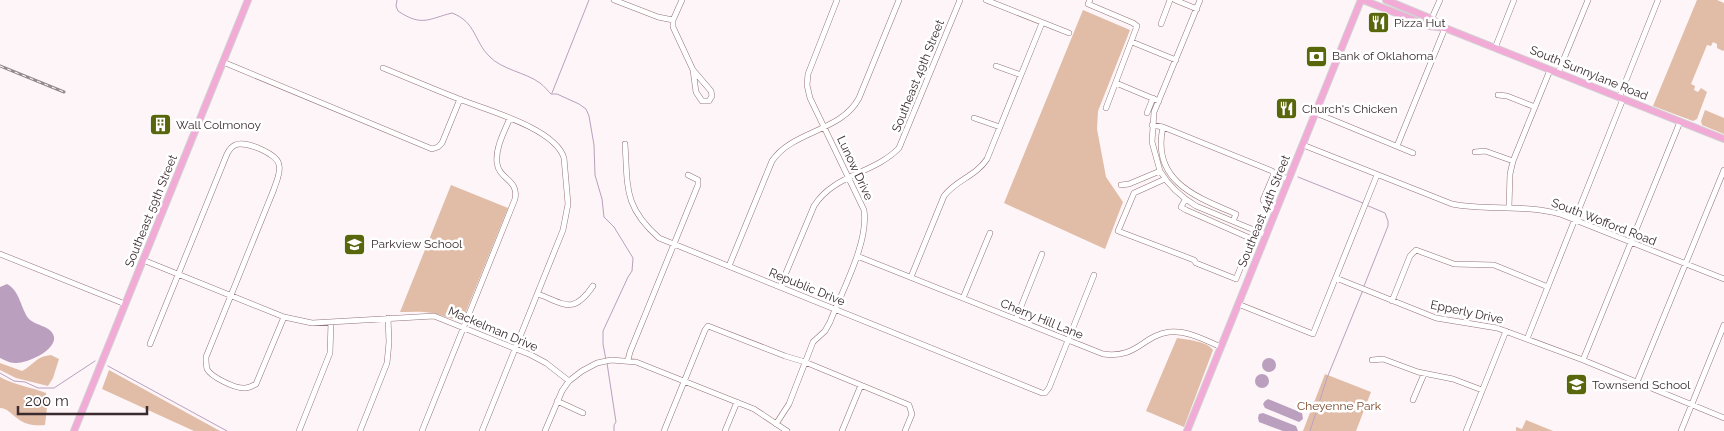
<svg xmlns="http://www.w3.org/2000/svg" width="1724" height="431" font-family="Raleway,sans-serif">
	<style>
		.green { fill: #e1bda8 }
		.water { fill: #baa0be }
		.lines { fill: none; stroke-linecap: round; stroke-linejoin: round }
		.stream { stroke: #baa0be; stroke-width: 1 }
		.minor-casing { stroke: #937379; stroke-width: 6 }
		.major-casing { stroke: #d3d0d1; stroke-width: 8 }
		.minor { stroke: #fff; stroke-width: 5 }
		.major { stroke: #f2aad7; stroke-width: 6 }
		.rail-casing { stroke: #94898c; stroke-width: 3 }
		.rail { stroke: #fff; stroke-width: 1; stroke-dasharray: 4; stroke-linecap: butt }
		.labels { text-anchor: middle; stroke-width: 5; stroke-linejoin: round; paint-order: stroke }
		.poi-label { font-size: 12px; fill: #392b2e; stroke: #fff; text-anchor: start }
		.street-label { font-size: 12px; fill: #392b2e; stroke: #fff }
		.park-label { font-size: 12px; fill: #7c492a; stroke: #fff }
	</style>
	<rect width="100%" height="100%" fill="#fdf5f7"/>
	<path class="green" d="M1697 0H1717L1724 3V50L1723 51 1717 48V44L1713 42 1711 46 1707 45 1691 84 1695 86 1694 90 1698 92 1701 88 1707 92 1697 119 1693 121 1653 106Z
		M1083 10 1130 30 1098 111 1097 129 1106 177 1123 202 1105 249 1004 203Z
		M1705 110 1724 118V134L1702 125 1701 121Z
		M451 185 508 208 503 220 463 319C454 322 442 314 432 313 422 311 410 312 400 312Z
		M1177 338C1188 340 1207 341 1213 350L1184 427 1146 411Z
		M51 355 59 359 53 378 48 386 16 378 0 370V363L22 371C35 364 35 357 51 355Z
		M109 370 220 431H194L102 389Z
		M1325 374 1371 392 1356 431H1303Z
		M0 377C14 385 31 387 46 393L47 407 45 425C35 426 25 425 17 418 11 414 7 408 0 408Z
		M1526 420 1553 431H1516V427L1522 429Z"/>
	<path class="water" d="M7 284C21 292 20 308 29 319 36 326 52 326 54 337 56 351 26 364 15 363 9 363 5 360 0 358V287Z
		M1262 365a7 7 0 1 1 14 0a7 7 0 1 1-14 0Z
		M1255 381a7 7 0 1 1 14 0a7 7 0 1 1-14 0Z
		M1268 399 1302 413 1303 419 1299 422 1265 408 1263 404 1265 401Z
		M1263 413 1296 426 1298 431H1283L1259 422 1258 418 1259 414Z"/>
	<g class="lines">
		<path class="stream" d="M397 0 396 6 398 11C422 27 428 19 452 13 476 22 474 41 489 56 502 70 525 72 540 83 544 86 548 91 551 94H557L579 104 586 109 589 116 594 145 595 175 602 199 604 217 614 227 633 258 632 271 628 277 603 331V344L606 360
			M552 93 589 0
			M1298 177 1363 203
			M1364 286 1388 226V221L1385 213 1366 205
			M607 363 616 422 614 425V431
			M108 366 227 431
			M0 373 14 381 25 382 38 388H54L95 361
			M1310 431 1327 378 1363 290"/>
		<defs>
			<path id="minor" d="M614 0 658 17 673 20
				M682 0 673 20V27L693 70 711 91 712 96 709 101H702L696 92 693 70
				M986 0 1069 33
				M1090 0 1088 4 1133 23 1137 26 1106 108
				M1175 0 1197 9
				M1431 20 1440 0
				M1161 24 1170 0
				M1132 42 1176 60
				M1495 48 1514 0
				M223 62 432 149 438 147 442 143 460 99
				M996 66 1021 75
				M383 68C408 78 433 89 459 99 486 110 555 128 564 158L568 204 563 230 482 431
				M1558 73 1588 0
				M1116 83 1159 101
				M1498 95 1507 96 1535 107
				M1619 98 1658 0
				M1147 113 1153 98
				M1316 113 1413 153
				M974 118 1000 127
				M1152 125 1163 127C1151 181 1196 197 1236 214L1233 221
				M1163 127 1272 171 1274 174
				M625 144C628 187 623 206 659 238L1042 393H1045L1049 388 1094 275
				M1303 145 1452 204C1487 211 1524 204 1560 214L1724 279
				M1397 146 1445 28
				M1475 152 1485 151 1513 161
				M1160 171 1152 142 1154 112 1200 0
				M1165 179 1134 193 1118 231 1194 260 1196 263 1236 279 1252 239 1186 210 1181 207 1185 200
				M1121 185 1129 184 1160 171C1169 186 1181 197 1196 206L1266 235
				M1509 207 1510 174 1513 161 1550 70
				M1276 210 1267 206 1263 200 1274 174 1289 179
				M0 254 125 304
				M857 256 1103 354C1137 359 1142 336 1169 332 1187 330 1205 340 1221 347
				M143 260 284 317 312 323 434 316 531 355 546 363 569 381 582 371 597 363 611 360 636 362 754 409 787 431
				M729 266 772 161C793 130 841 132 859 98L899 0
				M911 277 944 196C956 180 976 176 987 159L1042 23
				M1336 278 1436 318 1497 328 1583 360 1724 418
				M780 287 814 206C834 174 874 174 899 148L960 0
				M538 294C565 304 573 315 593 286
				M963 298 990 233
				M1392 301 1410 256 1416 250 1454 264 1494 265 1548 287
				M1238 304 1313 334 1377 175
				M1016 319 1042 254
				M1527 339 1623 99
				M150 344 227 154C229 150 231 147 235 145 245 140 278 154 279 165 281 173 276 182 274 189L206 357C206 361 206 365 207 369 211 377 236 389 245 388 249 388 252 386 256 384L284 317
				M628 360 630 352 698 185V180L688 175
				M1372 360 1383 359 1418 372 1453 379 1482 390
				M1583 360 1680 122
				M1637 382 1724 170
				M1413 400 1424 374
				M557 401 583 413
				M776 424 789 404 813 342 825 331 830 322C842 291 869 242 864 210L810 98 807 85 808 74 837 0
				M299 431 330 353 331 322
				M360 431 387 363 389 342 388 318
				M422 431 515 199C519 179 499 180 497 163 495 148 505 130 510 118
				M545 431 562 391 569 381
				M664 431 705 330 708 326 785 356 805 362 909 405 912 414 905 431
				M725 431 737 402
				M842 431 861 385
				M1466 431 1506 331
				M1681 431 1724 325"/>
			<path id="major" d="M1363 0 1429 26 1445 28 1724 139
				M1386 0 1432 19 1444 27
				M74 431 248 0
				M1187 431 1361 0"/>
		</defs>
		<use href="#minor" class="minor-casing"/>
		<use href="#major" class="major-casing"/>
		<use href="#minor" class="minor"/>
		<use href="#major" class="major"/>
		<defs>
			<path id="rail" d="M0 66 64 92"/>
		</defs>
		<use href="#rail" class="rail-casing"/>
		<use href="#rail" class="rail"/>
	</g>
	<defs>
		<symbol id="restaurant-square" viewBox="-11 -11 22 22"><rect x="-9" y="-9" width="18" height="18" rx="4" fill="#59660c" stroke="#fff"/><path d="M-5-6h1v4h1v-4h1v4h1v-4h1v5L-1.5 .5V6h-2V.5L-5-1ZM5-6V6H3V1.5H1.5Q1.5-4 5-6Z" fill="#fff"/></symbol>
		<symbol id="bank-square" viewBox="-11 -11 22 22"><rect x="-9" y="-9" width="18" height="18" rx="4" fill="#59660c" stroke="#fff"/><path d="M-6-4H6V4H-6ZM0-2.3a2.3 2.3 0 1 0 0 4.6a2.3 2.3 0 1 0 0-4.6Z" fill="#fff"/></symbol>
		<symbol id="building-square" viewBox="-11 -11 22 22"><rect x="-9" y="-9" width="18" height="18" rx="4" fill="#59660c" stroke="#fff"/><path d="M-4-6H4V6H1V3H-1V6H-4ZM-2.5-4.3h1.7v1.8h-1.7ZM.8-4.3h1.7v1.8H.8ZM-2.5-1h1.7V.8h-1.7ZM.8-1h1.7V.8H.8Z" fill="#fff"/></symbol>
		<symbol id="school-square" viewBox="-11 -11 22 22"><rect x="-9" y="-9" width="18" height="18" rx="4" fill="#59660c" stroke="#fff"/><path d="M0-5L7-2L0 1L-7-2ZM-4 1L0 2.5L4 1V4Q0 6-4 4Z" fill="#fff"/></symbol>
	</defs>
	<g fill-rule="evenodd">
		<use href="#restaurant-square" x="1366" y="10" width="25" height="25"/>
		<use href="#bank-square" x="1304" y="44" width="25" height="25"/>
		<use href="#restaurant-square" x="1274" y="96" width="25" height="25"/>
		<use href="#building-square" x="148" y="112" width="25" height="25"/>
		<use href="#school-square" x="342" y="232" width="25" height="25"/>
		<use href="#school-square" x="1564" y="372" width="25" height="25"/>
	</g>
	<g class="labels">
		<g class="poi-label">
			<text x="1394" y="27">Pizza Hut</text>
			<text x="1332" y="60">Bank of Oklahoma</text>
			<text x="1302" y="113">Church's Chicken</text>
			<text x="176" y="129">Wall Colmonoy</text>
			<text x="371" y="248">Parkview School</text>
			<text x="1592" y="389">Townsend School</text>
		</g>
		<g class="street-label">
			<text transform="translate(1589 73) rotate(22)" y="4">South Sunnylane Road</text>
			<text transform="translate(918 76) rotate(-68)" y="4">Southeast 49th Street</text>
			<text transform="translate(855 168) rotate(65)" y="4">Lunow Drive</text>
			<text transform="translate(151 211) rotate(-68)" y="4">Southeast 59th Street</text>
			<text transform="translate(1264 211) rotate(-68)" y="4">Southeast 44th Street</text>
			<text transform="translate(1604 222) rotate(21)" y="4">South Wofford Road</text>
			<text transform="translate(807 287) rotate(22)" y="4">Republic Drive</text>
			<text transform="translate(1467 312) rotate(12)" y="4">Epperly Drive</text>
			<text transform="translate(1042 319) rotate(22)" y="4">Cherry Hill Lane</text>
			<text transform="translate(493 329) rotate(23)" y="4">Mackelman Drive</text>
		</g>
		<g class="park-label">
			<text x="1339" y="410">Cheyenne Park</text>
		</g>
	</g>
	<path d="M18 406v8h129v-8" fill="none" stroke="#392b2e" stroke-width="2.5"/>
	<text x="25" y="406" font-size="15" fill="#392b2e" stroke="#ffffff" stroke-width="4" paint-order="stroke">200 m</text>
</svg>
